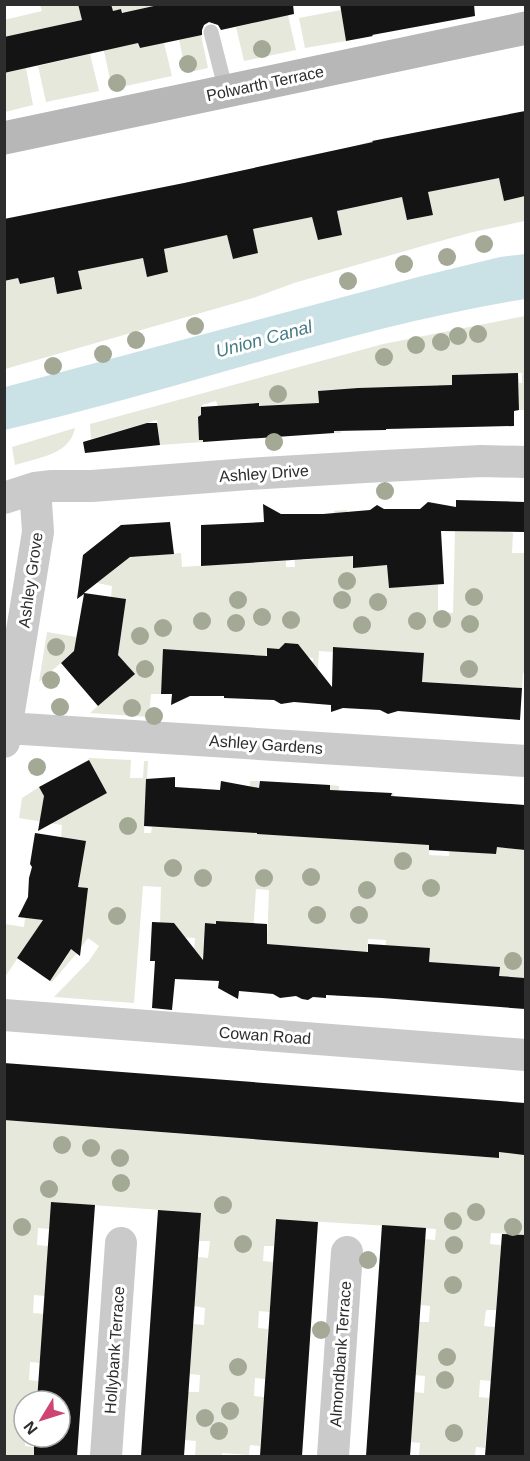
<svg xmlns="http://www.w3.org/2000/svg" width="530" height="1461" font-family="Arial,sans-serif">
	<style>
		.green { fill: #e6e8dc }
		.water { fill: #cae2e6 }
		.building { fill: #141414 }
		.lines { fill: none; stroke-linecap: round; stroke-linejoin: round }
		.lane { stroke: #cacaca; stroke-width: 15 }
		.street { stroke: #cacaca; stroke-width: 32 }
		.secondary { stroke: #b7b7b7; stroke-width: 33 }
		.tree { fill: #a4a996 }
		.labels { text-anchor: middle; stroke-width: 6; stroke-linejoin: round; paint-order: stroke }
		.street-label { font-size: 16px; fill: #2d2d2d; stroke: #fff }
		.water-label { font-size: 18px; font-style: italic; fill: #457c84; stroke: #fff }
	</style>
	<rect width="100%" height="100%" fill="#fff"/>
	<path class="green" d="M78 4 82 20 5 37 4 20 42 11 40 5Z
		M111 5H163L131 12 139 48 164 43 172 76 112 89 103 46 128 40 122 9 113 11Z
		M341 10 346 41 305 48 299 18Z
		M288 15 296 50 244 61 236 27Z
		M201 35 208 68 186 73 179 40Z
		M90 54 99 91 46 102 38 66Z
		M26 68 33 105 5 112V73Z
		M469 123 499 177 504 201 525 196V221L473 232 426 245 294 283 253 298 5 369V281L18 278 20 284 34 281 32 275 52 271 57 294 77 267 103 239 109 265 122 262 121 258 142 254 147 276 168 272 164 249 183 245 179 223 227 235 233 258 245 256 253 229 312 217 318 240 342 235 337 211 356 207 344 149 372 141 384 201 402 197 408 220 433 215 428 192 448 187 436 129Z
		M525 316V410H519V383H522V373L453 375 452 385 438 405V385L420 386V397L402 429H396L395 401 384 387 361 388 344 399 345 431H341V433H334L332 390 318 391 319 403 262 438 259 403 218 406 216 401 202 405 203 442 160 445 157 420 91 439 90 424 383 344Z
		M75 428C70 455 37 458 15 465L12 447Z
		M503 501H509L508 532 513 533 512 553H525V672L523 673 522 688 481 685 478 717H474L476 686 416 705 423 653 333 647V652L319 651 316 696 311 695 313 658C297 657 283 649 267 648L264 693H262L264 656 227 654 208 690 210 652 164 649 161 694H151L149 717 90 713 134 674 115 651 85 642 39 682 47 632 76 637 77 632 120 638 111 597 112 586 97 583 133 555 135 557 181 553 182 567 239 563 237 524 247 523 249 563 286 561V567H295L293 520H298L302 560 337 557 334 511 347 510V517H350L353 567 387 555 389 588 401 587 438 558V612L453 613 455 531 502 532Z
		M88 758 131 760 130 778H143L144 761H148L144 833H151L152 827 191 829 194 788H201L199 829 250 787V781H260L257 834 327 838 330 785 339 786 337 819 346 840 389 842 392 793H394L391 837 430 840 429 855 449 856 450 841 460 851 496 854 498 823 509 824 507 848 525 850V978L515 977 499 984V967L429 962V948L397 946 384 966 386 940 368 939 367 955 345 954 342 996H336L340 950 267 944 269 890 256 889 253 934 233 922 216 921V924L205 923 201 980 192 979 195 938 176 937 160 925 161 887 143 886 134 1003 54 997 89 961 99 946 88 938 77 953 52 982 50 981 68 955 35 932 5 977V924L24 927 25 918 84 924 88 888 37 882 61 837 62 825 19 818 22 798 39 787 57 820 107 793Z
		M502 1118 524 1155V1143H525V1235L491 1233 490 1244 501 1245 496 1310H486L484 1326 495 1327 491 1381 480 1380 479 1397 489 1398 485 1448 476 1447 475 1456H419L420 1443 411 1442 414 1392 424 1393 425 1376 415 1375 419 1322H429L430 1306 420 1305 425 1239 435 1240 436 1229 276 1219 274 1246H264L263 1261 273 1262 270 1312 259 1311 258 1328 268 1329 265 1379 255 1378 254 1396 264 1397 260 1446 250 1445 249 1455 222 1453V1456H195L196 1441 185 1440 188 1392H199L200 1375 190 1374 193 1324 204 1325 205 1308 194 1306 198 1257 208 1258 210 1241H199L201 1213 51 1202 49 1229 38 1228 37 1245 48 1246 45 1296 34 1295 33 1313 44 1314 40 1363 30 1362 29 1380 39 1381 37 1401H24L25 1446 34 1447V1456H5L4 1120 498 1158Z"/>
	<path class="water" d="M525 254V299C426 315 330 342 233 369 157 391 81 412 5 430V387L418 277 500 257Z"/>
	<path class="building" d="M78 4H111L113 11 121 9 122 13 163 4H293L294 14 221 30 218 25 209 22 204 25 202 30V35L140 48 138 43 4 73V37L82 20Z
		M340 4H474L475 16 372 35 373 36 346 41Z
		M525 111V196L504 201 499 178 428 192 433 215 407 220 402 197 337 211 342 235 318 240 312 217 253 229 258 253 245 256 233 259 227 235 164 249 168 272 147 277 143 258 78 271 82 289 57 294 54 277 20 284 18 278 4 281V219L184 183 373 142 372 141Z
		M518 373 519 410 514 411V426L386 429V430L334 431V433L203 442V440H199L198 417 201 415V407L259 403V406L319 403 318 391 358 388 452 385V375Z
		M147 423H157L160 445 85 453 83 442Z
		M456 500 525 502V532L441 531 444 584 389 588 387 565 353 568V556L201 566V525L264 522 263 504 281 514H323L370 510 377 505 384 509H420L428 502 456 507Z
		M170 522 174 554 130 557 84 593 126 599 118 655 135 674 98 706 61 663 74 651 84 594 77 599 83 555 121 525Z
		M285 643 298 644 332 687 333 647 424 653 422 682 522 688 520 720 398 711 388 714 380 710 343 708 331 712V705L294 702 281 704 274 700 224 698V696H190L171 705 172 694H161L163 649 267 656V648L279 649Z
		M89 760 107 793 38 831 44 796 39 787Z
		M175 777V787L220 790 221 781 259 788 260 781 330 785V790L392 793 391 796 525 805V850L497 847 496 854 429 850V845L257 834V833L144 826 146 779Z
		M35 833 86 841 78 887 88 888 80 956 71 949 50 981 17 958 43 920 18 917 28 897 29 878 32 867 30 864Z
		M216 921 267 924V944L368 952V944L430 948 429 962 500 967 499 976 525 978V1009L382 998 326 995V998L313 997 308 1000 302 999 296 996 280 998 273 994 239 991 238 999 218 988 219 981 175 979 172 1010 152 1008 155 961H150L152 922 174 923 203 960 205 923 216 924Z
		M4 1063 525 1103V1143H524V1155L499 1152V1158L4 1120Z
		M51 1202 95 1205 77 1456H34V1437H60V1401H37Z
		M158 1210 201 1213 184 1456H141Z
		M276 1219 318 1222 302 1456H260Z
		M382 1225 426 1228 410 1456H366Z
		M502 1234 525 1235V1456H485Z"/>
	<g class="lines">
		<path class="lane" d="M211 32 226 91"/>
		<path class="street" d="M4 498 35 488 52 486H92L248 474 365 467 481 461 526 462
			M7 728 526 761
			M4 742 38 532 35 488
			M4 1015 526 1055
			M106 1456 121 1243
			M333 1456 347 1252"/>
		<path class="secondary" d="M4 138 526 28"/>
	</g>
	<g class="tree">
		<circle cx="262" cy="49" r="9"/>
		<circle cx="188" cy="64" r="9"/>
		<circle cx="117" cy="83" r="9"/>
		<circle cx="484" cy="244" r="9"/>
		<circle cx="447" cy="257" r="9"/>
		<circle cx="404" cy="264" r="9"/>
		<circle cx="348" cy="281" r="9"/>
		<circle cx="195" cy="326" r="9"/>
		<circle cx="478" cy="334" r="9"/>
		<circle cx="458" cy="336" r="9"/>
		<circle cx="136" cy="340" r="9"/>
		<circle cx="441" cy="342" r="9"/>
		<circle cx="416" cy="345" r="9"/>
		<circle cx="103" cy="354" r="9"/>
		<circle cx="384" cy="357" r="9"/>
		<circle cx="53" cy="366" r="9"/>
		<circle cx="278" cy="394" r="9"/>
		<circle cx="274" cy="442" r="9"/>
		<circle cx="385" cy="491" r="9"/>
		<circle cx="347" cy="581" r="9"/>
		<circle cx="474" cy="597" r="9"/>
		<circle cx="238" cy="600" r="9"/>
		<circle cx="342" cy="600" r="9"/>
		<circle cx="378" cy="602" r="9"/>
		<circle cx="262" cy="617" r="9"/>
		<circle cx="442" cy="619" r="9"/>
		<circle cx="291" cy="620" r="9"/>
		<circle cx="202" cy="621" r="9"/>
		<circle cx="417" cy="621" r="9"/>
		<circle cx="236" cy="623" r="9"/>
		<circle cx="470" cy="624" r="9"/>
		<circle cx="362" cy="625" r="9"/>
		<circle cx="163" cy="628" r="9"/>
		<circle cx="140" cy="636" r="9"/>
		<circle cx="56" cy="647" r="9"/>
		<circle cx="145" cy="669" r="9"/>
		<circle cx="469" cy="669" r="9"/>
		<circle cx="51" cy="680" r="9"/>
		<circle cx="60" cy="707" r="9"/>
		<circle cx="132" cy="708" r="9"/>
		<circle cx="154" cy="716" r="9"/>
		<circle cx="37" cy="767" r="9"/>
		<circle cx="128" cy="826" r="9"/>
		<circle cx="403" cy="861" r="9"/>
		<circle cx="173" cy="868" r="9"/>
		<circle cx="311" cy="877" r="9"/>
		<circle cx="203" cy="878" r="9"/>
		<circle cx="264" cy="878" r="9"/>
		<circle cx="431" cy="888" r="9"/>
		<circle cx="367" cy="890" r="9"/>
		<circle cx="317" cy="915" r="9"/>
		<circle cx="359" cy="915" r="9"/>
		<circle cx="117" cy="916" r="9"/>
		<circle cx="513" cy="961" r="9"/>
		<circle cx="62" cy="1145" r="9"/>
		<circle cx="91" cy="1148" r="9"/>
		<circle cx="120" cy="1158" r="9"/>
		<circle cx="121" cy="1183" r="9"/>
		<circle cx="49" cy="1189" r="9"/>
		<circle cx="223" cy="1205" r="9"/>
		<circle cx="476" cy="1212" r="9"/>
		<circle cx="453" cy="1221" r="9"/>
		<circle cx="22" cy="1227" r="9"/>
		<circle cx="513" cy="1227" r="9"/>
		<circle cx="243" cy="1244" r="9"/>
		<circle cx="454" cy="1245" r="9"/>
		<circle cx="368" cy="1260" r="9"/>
		<circle cx="453" cy="1285" r="9"/>
		<circle cx="321" cy="1330" r="9"/>
		<circle cx="447" cy="1357" r="9"/>
		<circle cx="238" cy="1367" r="9"/>
		<circle cx="445" cy="1380" r="9"/>
		<circle cx="230" cy="1411" r="9"/>
		<circle cx="205" cy="1418" r="9"/>
		<circle cx="219" cy="1431" r="9"/>
		<circle cx="454" cy="1433" r="9"/>
	</g>
	<g class="labels">
		<g class="street-label">
			<text transform="translate(265 83) rotate(-12)" y="6">Polwarth Terrace</text>
			<text transform="translate(264 473) rotate(-4)" y="6">Ashley Drive</text>
			<text transform="translate(30 580) rotate(-82)" y="6">Ashley Grove</text>
			<text transform="translate(266 744) rotate(4)" y="6">Ashley Gardens</text>
			<text transform="translate(265 1035) rotate(4)" y="6">Cowan Road</text>
			<text transform="translate(114 1350) rotate(-86)" y="6">Hollybank Terrace</text>
			<text transform="translate(340 1354) rotate(-86)" y="6">Almondbank Terrace</text>
		</g>
		<g class="water-label">
			<text transform="translate(264 339) rotate(-15)" y="6">Union Canal</text>
		</g>
	</g>
	<rect width="530" height="1461" fill="none" stroke="#2d2d2d" stroke-width="12"/>
	<g transform="translate(42 1419) rotate(232)"><circle r="28" fill="#ffffff" stroke="#ababab" stroke-width="1.5"/>
	<path d="M0-4.5L10 22L0 15L-10 22Z" fill="#ce4472"/>
	<text y="-9" font-size="16" font-weight="bold" text-anchor="middle" fill="#2d2d2d">N</text>
	</g>
</svg>
